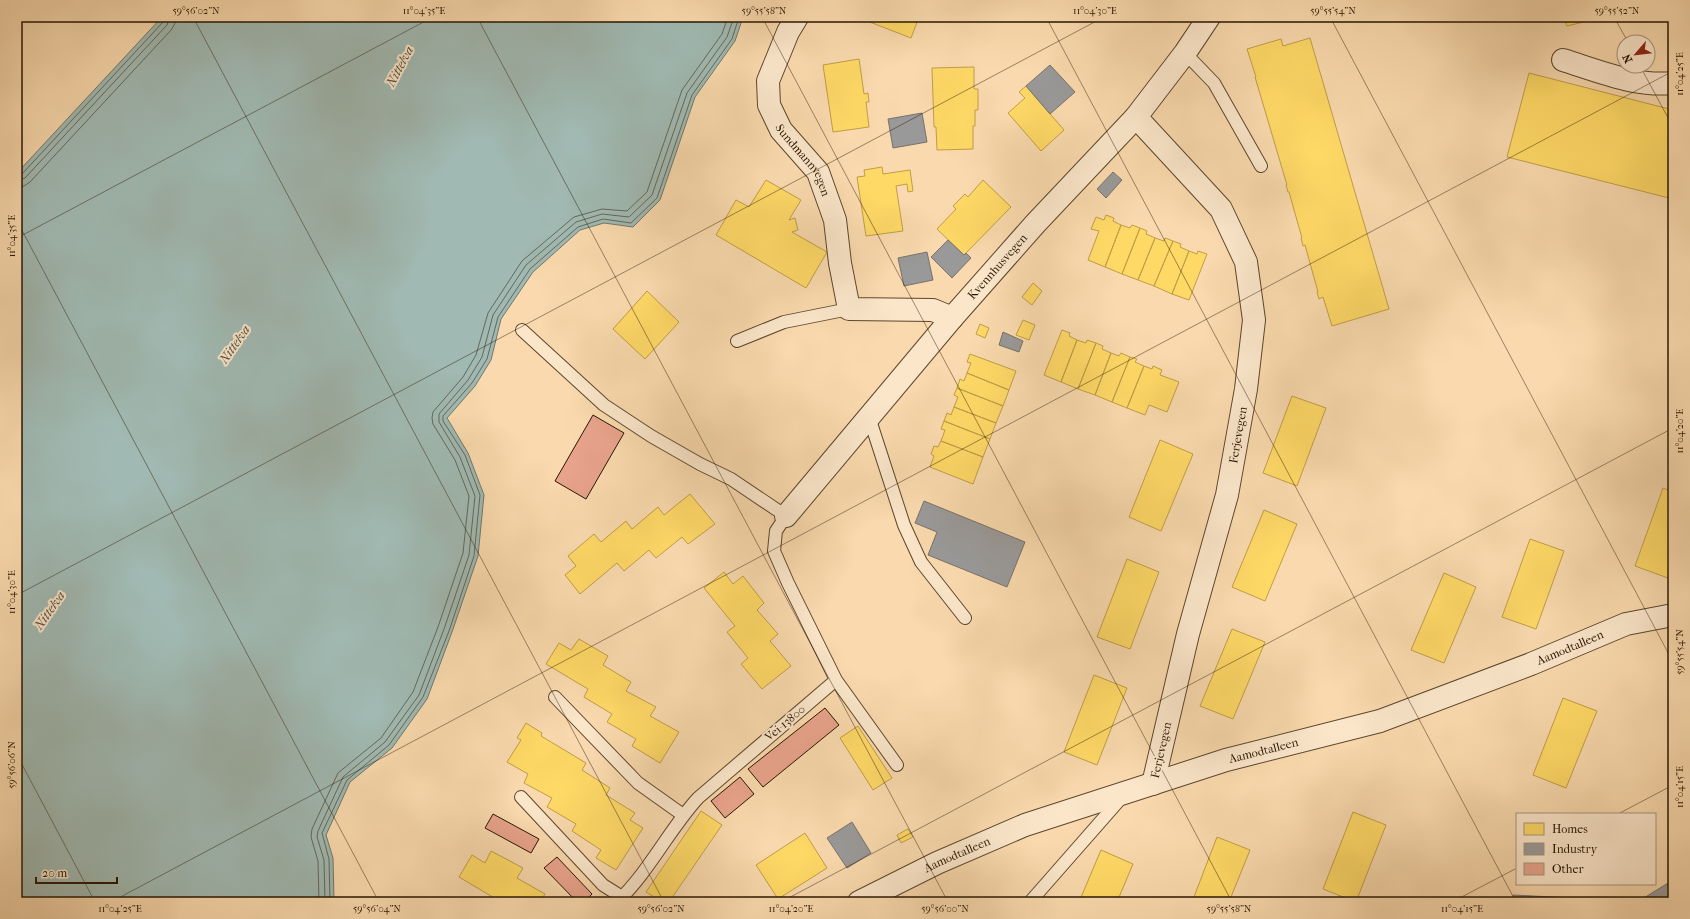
<svg xmlns="http://www.w3.org/2000/svg" width="1690" height="919" font-family="'IM FELL French Canon',serif">
	<style>
		.water { fill: #a0b9b2; stroke: #70786b }
		.homes { fill: #ffd966; stroke: #be9e48 }
		.industry { fill: #999; stroke: #77726b }
		.lines { fill: none; stroke-linecap: round; stroke-linejoin: round }
		.shore { stroke: #64685a; stroke-width: 1 }
		.building { fill: #e8a38c; stroke: #271601 }
		.lane-casing { stroke: #5c472c; stroke-width: 14 }
		.street-casing { stroke: #5c472c; stroke-width: 24 }
		.lane { stroke: #fbe6ca; stroke-width: 12 }
		.street { stroke: #fbe6ca; stroke-width: 22 }
		.ticks { fill: none; stroke: #271601; stroke-width: 1; stroke-opacity: 0.45 }
		.labels { text-anchor: middle; stroke-width: 4; stroke-linejoin: round; paint-order: stroke }
		.street-label { font-size: 12px; fill: #271601; stroke: #fbe6ca }
		.water-label { font-size: 13px; font-style: italic; fill: #514f3f; stroke: #fbe6ca }
		.neatline { fill: none; stroke: #271601; stroke-width: 1.5 }
		.ticks-label { font-size: 10px; text-anchor: middle; fill: #271601 }
	</style>
	<rect width="100%" height="100%" fill="#f9d9ad"/>
	<filter id="stains"><feTurbulence type="fractalNoise" baseFrequency=".005" numOctaves="4"/><feColorMatrix values="0 0 0 0 .2 0 0 0 0 .09 0 0 0 0 .02 0 0 0 .5 -.17"/></filter>
	<radialGradient id="worn" r=".72"><stop offset=".6" stop-color="#630" stop-opacity="0"/><stop offset="1" stop-color="#630" stop-opacity=".3"/></radialGradient>
	<path class="water" d="M162 17H743L735 41 695 97 660 200 633 227 604 223 580 230 533 272 501 319 491 360 475 386 447 418 468 453 484 495 478 556 452 632 427 699 392 748 350 782 326 835 333 858 334 902H17V173Z"/>
	<path class="homes" d="M862 17H919L911 38 862 19Z
		M1563 17H1604L1567 26Z
		M1310 38 1389 309 1332 326 1323 297 1319 299 1317 292H1318L1305 245 1303 246 1301 238H1302L1289 192H1288L1286 185H1287L1255 77H1256L1247 49 1281 39 1283 46Z
		M859 59 864 94 868 93 869 102H866L869 127 833 132 823 65Z
		M974 67V89H978V110H975V126H973V149L937 150 936 127H934L932 68Z
		M1529 73 1673 110V199L1507 157Z
		M1026 86 1064 130 1041 151 1008 113 1025 98 1019 92Z
		M882 167 883 174 910 170 913 191 908 192 907 184 896 186 903 231 866 236 857 177 865 176 864 170Z
		M766 180 801 200 789 220 795 218 798 230 792 232 827 252 806 288 716 235 736 200 749 207Z
		M983 180 1011 207 964 255 937 229 956 209 953 206 965 194 968 197Z
		M1106 215 1114 218 1113 221 1121 225 1105 267 1088 260 1099 231 1091 229 1096 217 1104 220Z
		M1121 225 1130 228 1132 225 1140 228 1122 274 1105 267Z
		M1140 228 1147 231 1146 234 1155 238 1138 280 1122 274Z
		M1155 238 1164 241 1165 238 1173 241 1154 286 1138 280Z
		M1173 241 1181 244 1180 247 1189 251 1172 294 1154 286Z
		M1189 251 1197 254 1198 251 1207 254 1189 300 1172 294Z
		M1033 283 1042 291 1032 305 1022 297Z
		M647 291 679 322 645 359 613 329Z
		M1023 320 1035 325 1029 340 1016 335Z
		M980 324 989 328 985 338 976 334Z
		M1062 330 1070 333 1069 336 1077 340 1061 382 1044 375Z
		M1077 340 1086 343 1087 340 1096 343 1078 389 1061 382Z
		M1096 343 1103 346 1102 349 1111 353 1095 395 1078 389Z
		M1111 353 1119 356 1121 353 1130 357 1112 402 1095 395Z
		M970 354 1016 371 1009 390 967 373 971 363 967 362Z
		M1130 357 1137 359 1135 362 1144 366 1127 408 1112 402Z
		M1144 366 1152 369 1153 366 1162 370 1160 375 1179 382 1167 412 1149 405 1145 415 1127 408Z
		M967 373 1009 390 1003 406 957 388 960 379 964 381Z
		M957 388 1003 406 996 423 954 407 958 397 954 395Z
		M1292 396 1326 408 1297 486 1263 473Z
		M954 407 996 423 990 439 944 421 947 413 951 415Z
		M944 421 990 439 983 457 941 441 945 430 941 429Z
		M1160 440 1193 454 1161 531 1129 517Z
		M941 441 983 457 973 484 930 467 934 456 931 454 934 446 938 447Z
		M1663 488 1673 492V565L1668 578 1635 566Z
		M690 494 715 524 688 544 682 537 656 558 649 550 624 571 617 563 580 594 565 575 576 566 568 556 594 534 601 542 626 521 632 529 658 507 664 515Z
		M1264 510 1297 524 1265 601 1232 587Z
		M1530 539 1564 551 1536 629 1502 617Z
		M1127 559 1159 572 1130 649 1097 637Z
		M724 572 733 584 743 576 764 603 757 610 778 634 770 641 791 666 762 689 741 664 748 658 727 632 735 626 704 588Z
		M1444 573 1476 587 1444 663 1411 650Z
		M1232 629 1265 642 1233 719 1200 706Z
		M579 639 608 656 603 665 631 682 626 691 656 707 650 716 679 732 660 763 632 746 636 739 607 722 612 714 584 697 588 689 546 664 559 643 571 650Z
		M1094 675 1127 688 1097 765 1064 752Z
		M1563 698 1597 711 1566 788 1533 775Z
		M526 723 542 733 541 736 586 763 582 770 610 788 606 795 635 813 630 820 643 828 616 870 596 858 601 850 572 831 576 824 547 807 552 798 524 783 528 774 507 762 521 740 517 738Z
		M858 726 892 778 873 790 840 738Z
		M701 811 722 825 669 902H662L646 892Z
		M1353 812 1386 825 1356 902 1323 889Z
		M908 829 913 837 901 843 897 835Z
		M805 833 827 868 778 899 756 865Z
		M1217 837 1250 850 1229 902H1192Z
		M1101 850 1133 864 1117 902H1079Z
		M491 851 523 868 517 878 545 894 540 902H501L459 877 472 855 485 863Z"/>
	<path class="industry" d="M1050 65 1075 92 1050 114 1026 86Z
		M922 113 927 142 893 148 888 119Z
		M1113 172 1122 180 1106 198 1097 189Z
		M948 240 964 255 966 253 971 258 952 278 931 257Z
		M927 252 933 280 904 286 898 258Z
		M1003 332 1023 341 1019 352 999 345Z
		M924 501 1025 542 1007 587 928 555 937 532 915 523Z
		M852 822 871 853 847 868 827 838Z
		M1673 880V902H1639V901Z
		M1513 895 1633 901V902H1513Z"/>
	<g class="lines">
		<path class="shore" d="M17 176 22 174 164 21 165 17
			M17 181 25 178 167 25 170 17
			M17 187 24 186 30 182 172 29 175 23 176 17
			M319 902 318 861 311 837 312 829 338 773 381 738 413 692 438 627 463 553 469 496 455 460 433 424 432 418 433 412 463 377 476 355 488 313 522 261 574 217 602 209 627 211 647 192 682 90 722 34 728 17
			M325 902 324 860 317 837 318 831 343 777 385 742 419 695 444 629 469 555 475 496 460 457 439 422V414L468 380 482 357 493 315 526 265 576 222 602 214 629 217 652 195 687 93 727 37 734 17
			M330 902 329 859 322 833 347 780 389 745 423 697 449 631 474 556 480 495 465 455 443 421V416L472 383 487 359 498 317 530 269 578 227 603 219 631 223 657 198 692 95 732 39 739 17"/>
	</g>
	<path class="building" d="M593 415 624 433 586 499 555 481Z
		M825 708 839 725 763 787 748 769Z
		M740 777 754 794 725 818 711 801Z
		M493 814 539 839 531 853 485 828Z
		M557 857 592 894 584 902H577L544 868Z"/>
	<g class="lines">
		<defs>
			<path id="lane" d="M1185 53 1214 83 1261 166
				M522 330 604 405 651 436 700 464 731 479 786 516 776 531 774 551 788 583 836 680 698 798C668 831 649 872 617 902
				M737 341 784 322 849 309
				M869 417 904 525 921 562 965 618
				M836 680 897 765
				M555 697 638 783 683 815
				M521 797 603 885 622 897
				M1030 902 1123 796"/>
			<g id="street">
				<path id="s1" d="M797 17 788 32 768 81 769 105 781 130 818 172 835 220 840 263 849 309 933 310 952 318"/>
				<path d="M1563 60C1598 71 1636 87 1673 83"/>
				<path d="M1136 117 1221 209 1246 262 1254 320 1246 389 1227 495 1188 634 1153 784"/>
				<path id="s2" d="M786 516 952 318 1035 224 1136 117 1185 53 1209 17"/>
				<path id="s3" d="M859 902 937 863 1025 825 1226 760 1380 721 1531 664 1626 624 1673 615"/>
			</g>
		</defs>
		<use href="#lane" class="lane-casing"/>
		<use href="#street" class="street-casing"/>
		<use href="#lane" class="lane"/>
		<use href="#street" class="street"/>
	</g>
	<path class="ticks" d="M193 17 664 902M477 17 948 902M762 17 1232 902M1046 17 1516 902M1330 17 1673 662M1614 17 1628 42M1640 66 1673 127M17 221 379 902M17 238 433 17M17 595 1104 17M17 755 95 902M1618 814 1673 785M111 902 1673 71M781 902 1673 428M1452 902 1517 868"/>
	<g class="labels">
		<g class="street-label">
			<text dy="4" stroke="none"><textPath href="#s1" startOffset="160">Sundmannvegen</textPath></text>
			<text dy="4" stroke="none"><textPath href="#s2" startOffset="327">Kvennhusvegen</textPath></text>
			<text transform="translate(1238 435) rotate(-80)" y="4">Ferjevegen</text>
			<text dy="4" stroke="none"><textPath href="#s3" startOffset="757">Aamodtalleen</textPath></text>
			<text transform="translate(785 723) rotate(-40)" y="4">Vei-13800</text>
			<text transform="translate(1161 750) rotate(-77)" y="4">Ferjevegen</text>
			<text dy="4" stroke="none"><textPath href="#s3" startOffset="433">Aamodtalleen</textPath></text>
			<text dy="4" stroke="none"><textPath href="#s3" startOffset="109">Aamodtalleen</textPath></text>
		</g>
		<g class="water-label">
			<text transform="translate(399 66) rotate(-62)" y="5">Nittelva</text>
			<text transform="translate(234 344) rotate(-55)" y="5">Nittelva</text>
			<text transform="translate(49 610) rotate(-55)" y="5">Nittelva</text>
		</g>
	</g>
	<rect width="1690" height="919" fill="none" stroke="#f9d9ad" stroke-width="44"/>
	<rect x="1516" y="813" width="140" height="72" fill="#fbe6ca" stroke="#a6937a"/>
	<rect x="1524" y="823" width="20" height="12" fill="#ffd966" stroke="#a6937a"/>
	<text x="1552" y="833" font-size="12" fill="#271601">Homes</text>
	<rect x="1524" y="843" width="20" height="12" fill="#999999" stroke="#a6937a"/>
	<text x="1552" y="853" font-size="12" fill="#271601">Industry</text>
	<rect x="1524" y="863" width="20" height="12" fill="#e8a38c" stroke="#a6937a"/>
	<text x="1552" y="873" font-size="12" fill="#271601">Other</text>
	<g transform="translate(1636 54) rotate(242)"><circle r="19" fill="#fbe6ca" stroke="#a6937a"/>
	<path d="M0-3L7 15L0 10L-7 15Z" fill="#8f2418"/>
	<text y="-6" font-size="11" font-weight="bold" text-anchor="middle" fill="#271601">N</text>
	</g>
	<path d="M36 877v6h81v-6" fill="none" stroke="#271601" stroke-width="2"/>
	<text x="42" y="877" font-size="12" fill="#271601" stroke="#fbe6ca" stroke-width="3" paint-order="stroke">20 m</text>
	<rect x="22" y="22" width="1646" height="875" class="neatline"/>
	<g class="ticks-label">
		<text x="196" y="14">59°56'02"N</text>
		<text x="424" y="14">11°04'35"E</text>
		<text x="764" y="14">59°55'58"N</text>
		<text x="1095" y="14">11°04'30"E</text>
		<text x="1333" y="14">59°55'54"N</text>
		<text x="1617" y="14">59°55'52"N</text>
		<text transform="translate(1679 74) rotate(-90)" y="4">11°04'25"E</text>
		<text transform="translate(11 236) rotate(-90)" y="4">11°04'35"E</text>
		<text transform="translate(1679 431) rotate(-90)" y="4">11°04'20"E</text>
		<text transform="translate(11 592) rotate(-90)" y="4">11°04'30"E</text>
		<text transform="translate(1679 652) rotate(-90)" y="4">59°55'54"N</text>
		<text transform="translate(11 765) rotate(-90)" y="4">59°56'06"N</text>
		<text transform="translate(1679 787) rotate(-90)" y="4">11°04'15"E</text>
		<text x="120" y="912">11°04'25"E</text>
		<text x="377" y="912">59°56'04"N</text>
		<text x="661" y="912">59°56'02"N</text>
		<text x="791" y="912">11°04'20"E</text>
		<text x="945" y="912">59°56'00"N</text>
		<text x="1229" y="912">59°55'58"N</text>
		<text x="1462" y="912">11°04'15"E</text>
	</g>
	<rect width="100%" height="100%" filter="url(#stains)"/>
	<rect width="100%" height="100%" fill="url(#worn)"/>
</svg>
